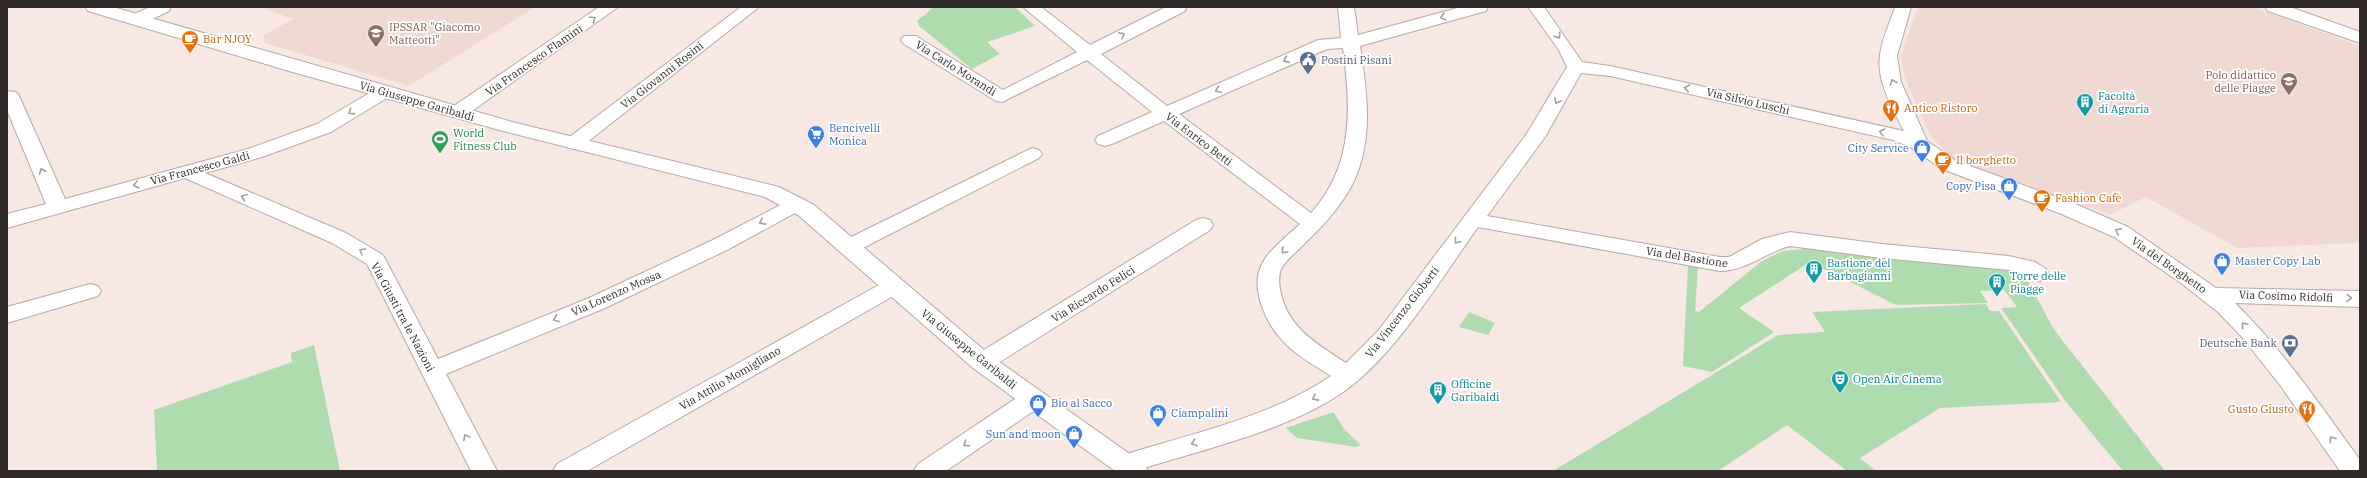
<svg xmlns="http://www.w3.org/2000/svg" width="2367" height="478" font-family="'IBM Plex Serif',serif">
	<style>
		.built { fill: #f0d9d2 }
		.green { fill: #aedcaf }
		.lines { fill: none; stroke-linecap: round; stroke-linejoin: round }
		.street-casing { stroke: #b7a9a4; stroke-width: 2 }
		.secondary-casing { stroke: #b7a9a4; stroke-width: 2 }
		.street { fill: #fff; fill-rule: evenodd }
		.secondary { fill: #fff; fill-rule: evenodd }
		.oneway { stroke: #a2a09f }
		.labels { text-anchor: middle; stroke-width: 3.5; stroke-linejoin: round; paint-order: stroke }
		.education-label { font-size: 11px; fill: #785e54; stroke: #fff; text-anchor: start }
		.food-label { font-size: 11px; fill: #c56008; stroke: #fff; text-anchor: start }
		.street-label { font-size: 11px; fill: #302b29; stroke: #fff }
		.service-label { font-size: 11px; fill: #4e5e75; stroke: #fff; text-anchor: start }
		.culture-label { font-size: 11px; fill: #0d838f; stroke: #fff; text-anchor: start }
		.shop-label { font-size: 11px; fill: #366cbe; stroke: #fff; text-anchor: start }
		.leisure-label { font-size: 11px; fill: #27864d; stroke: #fff; text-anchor: start }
	</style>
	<rect width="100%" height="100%" fill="#f7e8e3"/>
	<path class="built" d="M259 7H535L409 86 265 43 263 35 294 19Z
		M1918 7H2253L2360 46V243L2237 248 2146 197 2111 214 1973 171 1954 162 1929 133 1905 78 1901 55Z"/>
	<path class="green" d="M934 7H1015L1035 26 987 42 1000 54 972 69 919 26 917 21Z
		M1804 249 2002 268 2013 271 2026 278 2055 331 2165 471H2123L2066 402 2001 308 2017 307 2004 290 1980 291 1988 303 1896 305 1810 262 1739 308 1774 332 1712 372 1683 366 1688 265 1698 266 1695 311 1699 312 1762 261 1783 251Z
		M1986 304 1990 311H1999L2061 402 1940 408 1860 458 1876 471H1847L1787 425 1718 471H1553L1778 335 1825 332 1812 312Z
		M1469 312 1495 323 1488 335 1459 327Z
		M314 345 340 471H157L154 410 292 362 291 353Z
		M1333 412 1345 430 1361 445 1356 447 1297 438 1286 428Z"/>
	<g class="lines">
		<defs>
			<path id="street" d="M150 7H171L169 11 144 23H132L130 19 132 15Z
				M599 7H618L465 116H451L449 112 451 108Z
				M741 7H759L581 147 574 149 567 147 564 143 567 139Z
				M1023 7H1041L1090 45 1166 7H1187L1185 11 1101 54 1167 106 1318 40 1341 38 1338 7H1354L1358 35 1461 7H1488L1486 11 1360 46C1367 91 1374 140 1353 183 1342 205 1324 225 1306 242 1299 250 1289 257 1283 266 1278 272 1279 282 1280 289 1286 327 1317 344 1346 363L1378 331 1526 135 1567 67 1559 50 1528 7H1544L1582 62 1610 66 1904 131C1893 109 1876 81 1880 55 1882 38 1890 23 1895 7H1911L1897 56 1901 82 1927 141 1956 161 2073 203 2128 227 2216 288 2360 291V307L2235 303C2283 350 2321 406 2360 460V471H2340L2280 385 2241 336 2218 312 2181 283 2114 237 2059 213 1942 169 1912 148 1893 140 1610 76 1581 73 1545 137 1487 216 1720 257H1729L1762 239 1790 232 1882 244 2009 256 2035 262 2046 269 2049 274 2046 279 2038 281 2020 273 2009 270 1882 258 1790 246C1765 252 1747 271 1720 271L1478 227C1443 276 1402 344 1356 382 1302 428 1203 449 1135 471H1117L1113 464 1117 457C1189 434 1267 419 1331 376 1316 366 1298 357 1286 344 1267 327 1249 288 1262 264 1270 248 1288 236 1300 224L1164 121 1112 144 1105 146 1098 144 1095 140 1098 136 1152 112 1087 60 1002 102 996 101 904 44 901 40 904 36H916L1003 90 1077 52ZM1343 48C1351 107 1354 166 1311 213L1179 114 1327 49Z
				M384 87 390 88 393 92 390 96 331 132 262 157 205 173 346 233 383 255 438 359 589 298 713 240 790 200 797 198 804 200 807 204 804 208 727 250 605 308 446 374 497 471H471L367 264 332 243 185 178 7 228V214L46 204 7 110V91L16 92 19 96 65 199 248 149 317 124 378 88Z
				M1032 148 1039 150 1042 154 1039 158 855 252 848 254 841 252 837 247 841 242Z
				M1203 218 1210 220 1213 225 1210 230 990 368 982 370 974 368 970 362 974 356 1196 220Z
				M894 279 902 281 905 286 902 291 587 471H553L557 464 886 281Z
				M90 284 98 286 101 291 98 296 7 323V307Z
				M1033 390 1042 393 1045 399 1042 405 946 471H914L918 464 1024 393Z"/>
			<path id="secondary" d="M85 7H113L516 123 779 187 814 205 991 356 1144 464 1148 471H1115L973 368 798 215 765 197 503 131 289 71 88 11Z
				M2265 7H2290L2360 32V43L2268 11Z"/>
		</defs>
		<use href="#street" class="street-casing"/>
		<use href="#secondary" class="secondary-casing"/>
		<use href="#street" class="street"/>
		<use href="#secondary" class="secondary"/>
	</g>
	<defs><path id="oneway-chevron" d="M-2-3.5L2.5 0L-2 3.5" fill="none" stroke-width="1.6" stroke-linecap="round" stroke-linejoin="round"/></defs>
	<g class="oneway">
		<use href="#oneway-chevron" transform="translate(1443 17) rotate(165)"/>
		<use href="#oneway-chevron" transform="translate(593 19) rotate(-35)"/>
		<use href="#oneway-chevron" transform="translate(1122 35) rotate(-27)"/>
		<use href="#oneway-chevron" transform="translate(1558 36) rotate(56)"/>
		<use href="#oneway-chevron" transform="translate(1286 60) rotate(156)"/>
		<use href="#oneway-chevron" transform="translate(1893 82) rotate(-110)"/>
		<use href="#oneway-chevron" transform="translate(1687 88) rotate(-167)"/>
		<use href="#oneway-chevron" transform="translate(1218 90) rotate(157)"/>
		<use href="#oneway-chevron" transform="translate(1557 101) rotate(119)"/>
		<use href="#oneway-chevron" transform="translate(351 112) rotate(148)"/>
		<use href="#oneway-chevron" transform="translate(1882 132) rotate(-166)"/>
		<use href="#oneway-chevron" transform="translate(42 171) rotate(-113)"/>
		<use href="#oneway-chevron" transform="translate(136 185) rotate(166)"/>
		<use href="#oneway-chevron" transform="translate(244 197) rotate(-157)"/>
		<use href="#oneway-chevron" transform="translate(762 222) rotate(152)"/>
		<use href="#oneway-chevron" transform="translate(2118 231) rotate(-154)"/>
		<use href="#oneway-chevron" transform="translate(1457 241) rotate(127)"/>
		<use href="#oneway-chevron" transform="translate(362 251) rotate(-150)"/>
		<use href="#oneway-chevron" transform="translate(1284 251) rotate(135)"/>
		<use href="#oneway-chevron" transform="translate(2349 298) rotate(2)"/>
		<use href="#oneway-chevron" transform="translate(556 319) rotate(158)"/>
		<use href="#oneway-chevron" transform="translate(2244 325) rotate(-131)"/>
		<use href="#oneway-chevron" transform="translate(1315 398) rotate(152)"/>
		<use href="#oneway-chevron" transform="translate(466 437) rotate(-118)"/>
		<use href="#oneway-chevron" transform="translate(2332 439) rotate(-126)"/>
		<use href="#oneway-chevron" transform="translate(1194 443) rotate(162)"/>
		<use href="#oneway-chevron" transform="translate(966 444) rotate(146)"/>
	</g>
	<defs>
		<symbol id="school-pin" viewBox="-11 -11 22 30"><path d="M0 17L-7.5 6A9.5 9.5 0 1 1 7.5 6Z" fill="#8d6e63" stroke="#fff"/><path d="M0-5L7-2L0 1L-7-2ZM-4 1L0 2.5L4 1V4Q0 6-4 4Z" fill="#fff"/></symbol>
		<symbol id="cafe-pin" viewBox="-11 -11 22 30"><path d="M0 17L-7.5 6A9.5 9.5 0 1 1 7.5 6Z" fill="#e8710a" stroke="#fff"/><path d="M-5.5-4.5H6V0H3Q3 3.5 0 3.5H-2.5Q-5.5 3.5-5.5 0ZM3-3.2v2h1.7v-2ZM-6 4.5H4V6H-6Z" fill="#fff"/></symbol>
		<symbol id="civic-pin" viewBox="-11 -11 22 30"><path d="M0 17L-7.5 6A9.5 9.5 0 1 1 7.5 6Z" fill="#5c6f8a" stroke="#fff"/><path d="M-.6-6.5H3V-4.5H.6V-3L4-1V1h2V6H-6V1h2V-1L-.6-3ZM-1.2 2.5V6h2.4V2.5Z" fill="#fff"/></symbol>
		<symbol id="university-pin" viewBox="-11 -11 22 30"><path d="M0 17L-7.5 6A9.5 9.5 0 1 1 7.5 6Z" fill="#8d6e63" stroke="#fff"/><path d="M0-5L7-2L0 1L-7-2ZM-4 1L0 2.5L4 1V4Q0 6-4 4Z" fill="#fff"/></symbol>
		<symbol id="building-pin" viewBox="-11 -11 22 30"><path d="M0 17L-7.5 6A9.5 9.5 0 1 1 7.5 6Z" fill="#0f9aa8" stroke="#fff"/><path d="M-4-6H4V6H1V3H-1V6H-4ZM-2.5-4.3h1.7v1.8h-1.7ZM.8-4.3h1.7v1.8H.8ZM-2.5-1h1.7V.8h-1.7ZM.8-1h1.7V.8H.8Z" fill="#fff"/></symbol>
		<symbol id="restaurant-pin" viewBox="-11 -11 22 30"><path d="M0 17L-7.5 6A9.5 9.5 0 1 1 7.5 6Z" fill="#e8710a" stroke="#fff"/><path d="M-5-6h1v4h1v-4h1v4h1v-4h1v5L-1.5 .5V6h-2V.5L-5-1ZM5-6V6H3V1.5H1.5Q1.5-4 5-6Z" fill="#fff"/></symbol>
		<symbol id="supermarket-pin" viewBox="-11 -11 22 30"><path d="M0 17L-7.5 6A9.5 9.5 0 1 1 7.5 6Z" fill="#3f7fe0" stroke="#fff"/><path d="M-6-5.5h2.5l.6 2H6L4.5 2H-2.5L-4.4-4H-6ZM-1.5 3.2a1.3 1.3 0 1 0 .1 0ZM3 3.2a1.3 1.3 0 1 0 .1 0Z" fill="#fff"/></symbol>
		<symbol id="stadium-pin" viewBox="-11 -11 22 30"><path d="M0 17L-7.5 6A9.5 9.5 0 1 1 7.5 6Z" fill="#2e9e5b" stroke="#fff"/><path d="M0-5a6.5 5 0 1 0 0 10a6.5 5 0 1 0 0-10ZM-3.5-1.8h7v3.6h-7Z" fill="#fff"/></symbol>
		<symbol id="shop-pin" viewBox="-11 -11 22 30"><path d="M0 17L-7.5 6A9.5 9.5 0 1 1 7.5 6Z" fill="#3f7fe0" stroke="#fff"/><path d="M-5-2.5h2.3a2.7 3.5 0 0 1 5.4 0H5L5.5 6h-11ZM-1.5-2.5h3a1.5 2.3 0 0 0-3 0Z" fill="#fff"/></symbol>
		<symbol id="bank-pin" viewBox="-11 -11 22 30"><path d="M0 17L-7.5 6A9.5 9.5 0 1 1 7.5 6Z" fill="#5c6f8a" stroke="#fff"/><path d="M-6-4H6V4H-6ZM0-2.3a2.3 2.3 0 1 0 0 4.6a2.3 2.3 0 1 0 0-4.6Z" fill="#fff"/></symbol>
		<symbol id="theatre-pin" viewBox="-11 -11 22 30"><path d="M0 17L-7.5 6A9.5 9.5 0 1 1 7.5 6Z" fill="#0f9aa8" stroke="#fff"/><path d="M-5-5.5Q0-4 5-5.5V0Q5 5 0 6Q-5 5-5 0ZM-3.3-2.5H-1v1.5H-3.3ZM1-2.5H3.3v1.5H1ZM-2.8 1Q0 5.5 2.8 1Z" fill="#fff"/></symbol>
	</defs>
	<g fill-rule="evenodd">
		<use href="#school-pin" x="366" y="23" width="20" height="27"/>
		<use href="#cafe-pin" x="180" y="29" width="20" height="27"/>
		<use href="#civic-pin" x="1298" y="50" width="20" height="27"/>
		<use href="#university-pin" x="2279" y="71" width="20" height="27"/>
		<use href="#building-pin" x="2075" y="92" width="20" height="27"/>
		<use href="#restaurant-pin" x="1881" y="98" width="20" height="27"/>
		<use href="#supermarket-pin" x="806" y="124" width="20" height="27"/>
		<use href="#stadium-pin" x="430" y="129" width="20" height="27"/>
		<use href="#shop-pin" x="1912" y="138" width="20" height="27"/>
		<use href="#cafe-pin" x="1933" y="150" width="20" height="27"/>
		<use href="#shop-pin" x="1999" y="176" width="20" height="27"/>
		<use href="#cafe-pin" x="2032" y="188" width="20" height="27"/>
		<use href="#shop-pin" x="2212" y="251" width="20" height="27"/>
		<use href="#building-pin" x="1804" y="259" width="20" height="27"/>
		<use href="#building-pin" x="1987" y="272" width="20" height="27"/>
		<use href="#bank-pin" x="2280" y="333" width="20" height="27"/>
		<use href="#theatre-pin" x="1830" y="369" width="20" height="27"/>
		<use href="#building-pin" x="1428" y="380" width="20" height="27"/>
		<use href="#shop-pin" x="1028" y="393" width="20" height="27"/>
		<use href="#restaurant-pin" x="2297" y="399" width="20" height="27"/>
		<use href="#shop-pin" x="1148" y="403" width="20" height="27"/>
		<use href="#shop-pin" x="1064" y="424" width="20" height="27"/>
	</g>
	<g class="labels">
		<g class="education-label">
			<text x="389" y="31">IPSSAR "Giacomo<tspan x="389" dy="13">Matteotti"</tspan></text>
			<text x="2276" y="79" text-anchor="end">Polo didattico<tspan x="2276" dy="13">delle Piagge</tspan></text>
		</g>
		<g class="food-label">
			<text x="203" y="43">Bar NJOY</text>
			<text x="1904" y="112">Antico Ristoro</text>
			<text x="1956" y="164">Il borghetto</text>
			<text x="2055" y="202">Fashion Cafè</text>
			<text x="2294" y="413" text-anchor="end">Gusto Giusto</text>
		</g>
		<g class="street-label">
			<text transform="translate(534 60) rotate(-35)" y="4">Via Francesco Flamini</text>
			<text transform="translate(956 68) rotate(32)" y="4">Via Carlo Morandi</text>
			<text transform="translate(662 75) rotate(-38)" y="4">Via Giovanni Rosini</text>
			<text transform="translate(417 101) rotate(16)" y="4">Via Giuseppe Garibaldi</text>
			<text transform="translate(1748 101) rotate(13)" y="4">Via Silvio Luschi</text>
			<text transform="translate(1199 139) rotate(37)" y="4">Via Enrico Betti</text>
			<text transform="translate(200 168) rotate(-15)" y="4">Via Francesco Galdi</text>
			<text transform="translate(1687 257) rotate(9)" y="4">Via del Bastione</text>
			<text transform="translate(2169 265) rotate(35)" y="4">Via del Borghetto</text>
			<text transform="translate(616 293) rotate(-24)" y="4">Via Lorenzo Mossa</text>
			<text transform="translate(1093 294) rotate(-32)" y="4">Via Riccardo Felici</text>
			<text transform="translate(2286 296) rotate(2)" y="4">Via Cosimo Ridolfi</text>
			<text transform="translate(1402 312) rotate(-52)" y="4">Via Vincenzo Gioberti</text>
			<text transform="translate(403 317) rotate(62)" y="4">Via Giusti tra le Nazioni</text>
			<text transform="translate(969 349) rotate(39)" y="4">Via Giuseppe Garibaldi</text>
			<text transform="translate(730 378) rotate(-30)" y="4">Via Attilio Momigliano</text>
		</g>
		<g class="service-label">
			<text x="1321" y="64">Postini Pisani</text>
			<text x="2277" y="347" text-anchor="end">Deutsche Bank</text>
		</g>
		<g class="culture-label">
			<text x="2098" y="100">Facoltà<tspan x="2098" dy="13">di Agraria</tspan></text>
			<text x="1827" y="267">Bastione del<tspan x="1827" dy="13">Barbagianni</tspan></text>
			<text x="2010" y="280">Torre delle<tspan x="2010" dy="13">Piagge</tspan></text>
			<text x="1853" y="383">Open Air Cinema</text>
			<text x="1451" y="388">Officine<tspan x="1451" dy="13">Garibaldi</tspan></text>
		</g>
		<g class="shop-label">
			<text x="829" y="132">Bencivelli<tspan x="829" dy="13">Monica</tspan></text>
			<text x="1909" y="152" text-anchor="end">City Service</text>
			<text x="1996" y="190" text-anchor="end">Copy Pisa</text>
			<text x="2235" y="265">Master Copy Lab</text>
			<text x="1051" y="407">Bio al Sacco</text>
			<text x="1171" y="417">Ciampalini</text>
			<text x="1061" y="438" text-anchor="end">Sun and moon</text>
		</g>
		<g class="leisure-label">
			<text x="453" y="137">World<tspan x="453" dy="13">Fitness Club</tspan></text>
		</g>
	</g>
	<rect width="2367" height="478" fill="none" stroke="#302b29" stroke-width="16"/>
</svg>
